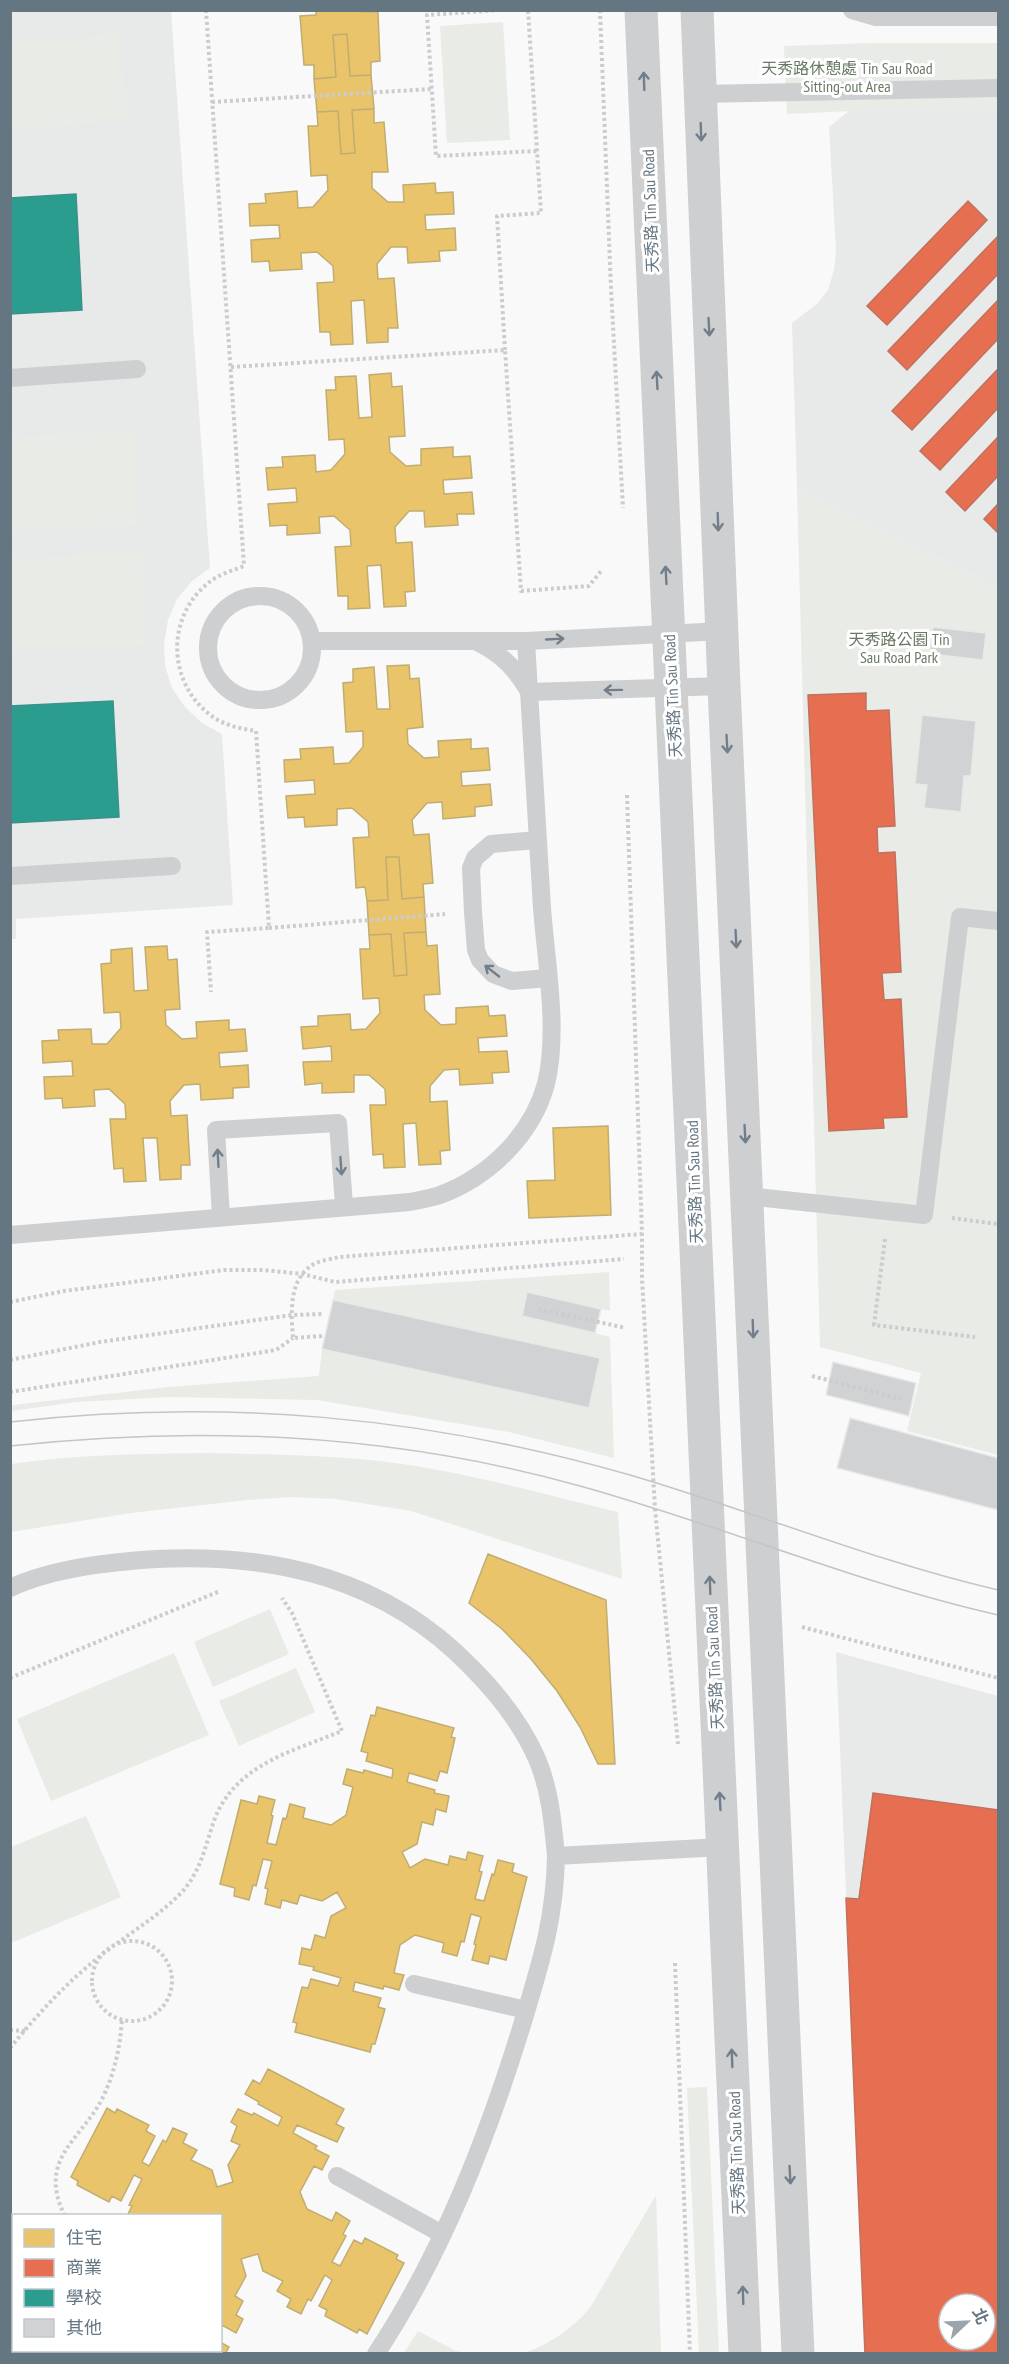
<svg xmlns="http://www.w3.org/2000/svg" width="1009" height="2364" font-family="'PT Sans Narrow','Noto Sans TC',sans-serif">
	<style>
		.built { fill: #e8e9e9; fill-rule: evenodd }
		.green { fill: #e8ebe6 }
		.homes { fill: #e9c46a; stroke: #c1ad72; stroke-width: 1.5 }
		.shops { fill: #e76f51; stroke: #c07160; stroke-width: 1.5; fill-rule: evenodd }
		.schools { fill: #2a9d8f; stroke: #3c918b; stroke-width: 1.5 }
		.building { fill: #d0d2d3; stroke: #e8e8e8; stroke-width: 1.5 }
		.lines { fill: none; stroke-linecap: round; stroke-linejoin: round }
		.path { stroke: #cbcccd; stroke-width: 4; stroke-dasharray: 3 3; stroke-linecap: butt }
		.service { stroke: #cecfd0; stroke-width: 18 }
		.tertiary { stroke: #cecfd0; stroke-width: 33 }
		.tram { stroke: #c3c5c6; stroke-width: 1.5 }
		.oneway { stroke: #707f8b }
		.labels { text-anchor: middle; stroke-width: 6; stroke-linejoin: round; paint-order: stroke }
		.park-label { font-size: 16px; fill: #687a64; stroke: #fff }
		.street-label { font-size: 16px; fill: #657683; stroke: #fff }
	</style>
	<rect width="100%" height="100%" fill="#f9f9f9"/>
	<path class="built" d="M11 11H171L210 568 192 581 177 599 168 620 164 643 165 666 172 688 185 707 202 723 222 734 233 905 16 919V939H11Z
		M874 110H998V588L797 488 792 323 818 303 828 290 834 270 836 250 829 127 849 111Z
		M836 1652 998 1696V2353H865ZM949 2304H985V2340H949Z"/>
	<path class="green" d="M503 22 510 140 447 143 440 26Z
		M121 34 127 122 11 129V41Z
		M872 43H998V110H874L787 114 784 46Z
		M136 431 140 525 11 531V437Z
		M797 488 998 588V1455L907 1431 921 1373 820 1347Z
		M142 552 147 645 11 652V558Z
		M609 1272 610 1311 527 1292 522 1315 610 1337 614 1458 509 1432 317 1400 170 1397 76 1402 11 1411 10 1406 21 1404 168 1387 319 1376 322 1349 589 1408 600 1358 333 1300 335 1290Z
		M211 1453C281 1455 352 1455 421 1467 487 1478 552 1496 618 1512L622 1579 411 1511 336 1499 292 1497 247 1500 131 1513 11 1532V1464C77 1454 144 1454 211 1453Z
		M270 1609 289 1654 213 1687 194 1642Z
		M174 1653 209 1735 51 1801 17 1719Z
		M296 1668 315 1712 239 1746 219 1701Z
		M86 1816 121 1897 11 1943V1847Z
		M707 2087 719 2353V2354L699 2353 687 2088Z
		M656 2195 661 2353H523C551 2344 570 2330 590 2308Z
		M418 2331 456 2351 467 2353H404Z"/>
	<path class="homes" d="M316 10 378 12 380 61 371 62V75L350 76 347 34 333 35 336 77 314 79V65H304L300 16 316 15Z
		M347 34 350 76 371 75 374 109 352 110 355 153 341 154 338 111 317 112 314 79 336 77 333 35Z
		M374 109V123L384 122 388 172H372V188L388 202H404L403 185 435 183 436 193 453 192 454 214 425 215 426 230 455 228 456 250 439 251 440 261 408 263 407 247H391L377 264 378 279 394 278 398 328H388V342L367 343 364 300 351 301 353 344 331 345 330 332H320L317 283 334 282 333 266 317 252 301 253 302 269 270 271 269 261 252 262 251 240 280 238 279 225 250 226 249 204 266 203 265 194 297 191 298 208 313 207 328 190 327 175 311 176 308 126H318L317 112 338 111 341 154 355 153 352 110Z
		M391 373 392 387 402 386 405 436 389 437 390 452 406 466 421 465V449L453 447V457L470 456 472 478 443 480 444 494 472 492 474 514H457L458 525 425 527 424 511H409L395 527 396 543 412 542 415 591 405 592 406 606 384 607 381 565 367 566 370 608 348 609V596H338L335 547 351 546 350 530 334 516 319 517 320 533 287 535V525L270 526 268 504 297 502 296 488 268 490 266 468 283 467 282 457 315 455 316 472 331 470 345 454 344 439 329 440 326 390H336L335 377 356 376 359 418 372 417 369 375Z
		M409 665 410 679 419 678 423 727 407 729 408 744 424 758 439 757 438 741 471 739V749L488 748 490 770 461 772 462 786 490 784 492 805 475 807V816L443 819 442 802 427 803 412 820 414 835 429 834 433 883 423 884 424 897 402 899 399 857H386L388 900 367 901 365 887 356 888 353 838 369 837 368 822 352 808 337 809V825L305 827 304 817 288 818 286 796 315 794 314 780 285 782 284 760 301 759 300 749 333 747 334 764 349 763 363 747V731L346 732 343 683 353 682V669L374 667 377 709H390L387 666Z
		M386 857H399L402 899 424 897 426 932 404 933 407 975 394 976 391 934 369 935 367 901 388 900Z
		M426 932 427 946 437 945 440 994 424 995 425 1010 441 1025 456 1024V1008L488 1006 489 1016 505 1015 507 1036 478 1038 479 1052 507 1051 509 1072 492 1073 493 1083 460 1085 459 1069 444 1070 430 1086V1102L447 1101 450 1150 440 1151 441 1164 419 1165 416 1123 403 1124 405 1167 384 1168 383 1154 373 1155 370 1105H386L385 1089 369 1075H354V1092L322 1093V1083L305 1085 303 1062 332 1061 331 1046 303 1049 301 1027 318 1026V1016L350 1014 351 1030 366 1029 380 1013 379 998 363 999 360 949H370L369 935 391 934 394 976 407 975 404 933Z
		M167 946 168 960 177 959 180 1009 165 1010 166 1025 182 1039 197 1038 196 1022 229 1020V1030L245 1029 247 1051 219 1053 220 1067 248 1065 249 1087 233 1088V1098L201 1100 200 1084 184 1085 170 1101 171 1116 187 1115 190 1165H181V1179L160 1180 157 1138H143L146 1181 124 1182 123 1168 114 1169 110 1119H126L125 1104 109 1089 94 1090 95 1106 63 1108 62 1098 45 1099 44 1077 73 1076 72 1061 43 1063 42 1041 59 1040 58 1030 91 1029 92 1044H107L121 1028 120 1012 104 1013 101 964 111 963V950L132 948 134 991 148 990 145 947Z
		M608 1126 611 1215 529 1218 527 1181 555 1180 553 1128Z
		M488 1554 606 1600 615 1764H598L580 1727 557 1691 531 1659 502 1629 469 1603Z
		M377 1707 454 1728 451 1737 455 1738 447 1773 440 1771 437 1781 409 1773 407 1782 435 1790 434 1793 449 1796 446 1812 436 1809 433 1825 422 1822 417 1844 402 1852 410 1868 425 1859 448 1865 450 1856 466 1860 468 1852 483 1856 479 1871 482 1872 475 1899 484 1901 492 1874 494 1875 498 1860 514 1864 512 1872 527 1877 506 1960 490 1956 488 1964 472 1960 476 1945 474 1944 481 1917 471 1914 464 1942 461 1941 457 1956 442 1952 444 1943 415 1935 400 1945 394 1973 404 1975 399 1990 384 1986 383 1989 355 1982 353 1991 381 1998 378 2007 385 2009 375 2044H372L370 2052 295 2032 297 2023 293 2022 302 1987 308 1988 311 1979 338 1986 341 1978 313 1970 314 1967 299 1964 302 1948 311 1950 315 1935 325 1938 331 1916 346 1908 337 1892 322 1901 300 1895 297 1904 282 1900 280 1908 265 1904 268 1889 265 1888 272 1861 263 1859 256 1886 253 1885 249 1900 234 1896 235 1888 220 1884 241 1800 257 1804 259 1796 275 1800 271 1815 273 1816 267 1843 276 1845 283 1818 286 1819 290 1804 305 1808 303 1818 331 1825 346 1815 353 1787 343 1784 347 1769 363 1773 364 1770 392 1778 393 1769 366 1761 368 1753 361 1751 371 1715 375 1716Z
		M871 1812 998 1830V1926L955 1920 959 1898 908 1891 905 1913 858 1906Z
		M268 2069 344 2109 336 2124 344 2128 337 2142 297 2125 293 2133 317 2146 315 2149 329 2156 322 2170 314 2166 300 2192 307 2209 332 2221 336 2212 350 2221 343 2234 346 2236 332 2262 340 2266 354 2240 362 2244 365 2238 398 2255 396 2259 404 2263 367 2334 359 2329 357 2333 325 2316 327 2310 319 2306 332 2280 325 2275 311 2301 308 2299 301 2314 287 2307 291 2299 277 2291 283 2281 263 2271 258 2254 241 2259 246 2276 235 2296 243 2301 236 2315 243 2319 236 2333 222 2325 220 2329V2216H127L132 2206 129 2205 142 2179 134 2175 121 2201 112 2196 109 2202 77 2185 78 2181 71 2177 107 2108 115 2113 117 2109 149 2125 146 2131 155 2136 142 2162 149 2166 163 2140 166 2142 173 2128 187 2134 183 2143 197 2150 191 2160 212 2170 217 2187 233 2182 228 2165 240 2145 231 2141 237 2126 231 2122 238 2109 252 2115 254 2113 278 2126 282 2117 258 2104 259 2102 245 2094 253 2080 260 2084Z
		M220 2342 229 2347 225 2354H172L166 2350H220Z"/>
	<path class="shops" d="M968 201 987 220 887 325 867 306Z
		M998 236V274L907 370 888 351Z
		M998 300V339L912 430 892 411Z
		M998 369V408L940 470 920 451Z
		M998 437V476L965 511 946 492Z
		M998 504V533L984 519Z
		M866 693V711L889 710 895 826 877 827 878 853 895 852 901 972 882 973 884 1000 901 999 907 1117 883 1118 884 1128 829 1131 808 695Z
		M873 1793 998 1810V2354H865L846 1898 859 1899ZM949 2304H985V2340H949Z"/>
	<path class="schools" d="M76 194 82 310 10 314V198Z
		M113 701 119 817 10 823V706Z"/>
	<path class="building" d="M933 627 986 633 983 660 930 654Z
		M922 715 976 721 971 776H964L961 812 924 808 927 785 915 784Z
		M527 1292 601 1309 595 1333 522 1316Z
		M333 1300 600 1358 589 1408 322 1349Z
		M833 1362 916 1383 909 1416 826 1395Z
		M850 1418 998 1458V1510L837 1468Z"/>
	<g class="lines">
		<path class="path" d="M206 10 244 566C231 571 217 575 207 584 164 620 168 688 216 719 228 726 242 729 256 731L269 928 207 932 211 992
			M500 10 427 15 436 156 537 151
			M600 10 611 289 623 508
			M212 102 432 89
			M505 350 497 216 541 213 528 10
			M231 367 505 350 521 591 589 586 601 571
			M627 795 642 1234V1278L655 1509 678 1744
			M269 928 445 914
			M952 1218 997 1224
			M885 1239 874 1325 975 1337
			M10 1302 64 1291 224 1270H264L302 1274 335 1282 624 1259
			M538 1309 626 1328
			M322 1336 293 1338C291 1312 288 1277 316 1263 323 1260 332 1259 339 1257L642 1234
			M10 1360 100 1342 292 1315 324 1314
			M812 1376 901 1399
			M10 1392 276 1350 293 1338
			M802 1627 998 1678
			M10 1678 220 1591
			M92 1981a40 40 0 1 1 80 0a40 40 0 1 1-80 0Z
			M675 1963 690 2354
			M10 2030 25 2031
			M10 2048C37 2015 66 1983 99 1957 125 1936 155 1919 179 1895 201 1873 205 1846 215 1818 237 1764 293 1751 342 1731L292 1613 282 1598
			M65 2216C36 2158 82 2140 103 2097 115 2072 120 2047 122 2020
			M10 2231 14 2230
			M10 2268 14 2270
			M126 2350 130 2354"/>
		<path class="service" d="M852 10 876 17H998
			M699 94 998 88
			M10 378 137 369
			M208 648a52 52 0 1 1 104 0a52 52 0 1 1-104 0Z
			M312 641H526L723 631
			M477 642C500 653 516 668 528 690
			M529 692 724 686
			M537 840 491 844 475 858 471 868 473 912 476 950 480 960 493 974 512 981 548 978
			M10 876 172 866
			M747 1196 924 1215 960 917 998 921
			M221 1217 216 1130 338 1123 344 1206
			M10 1235 410 1202C420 1200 431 1198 440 1195 489 1177 532 1135 546 1084 559 1031 546 962 542 908 536 819 531 730 526 641
			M10 1588C53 1568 110 1562 156 1559 276 1553 386 1579 471 1667 497 1693 522 1725 537 1759 550 1789 553 1824 556 1856L722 1847
			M414 1984 526 2010
			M337 2176 442 2234
			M376 2354C442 2254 487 2139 522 2025 540 1965 555 1920 556 1856"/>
		<path class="tertiary" d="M641 10 745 2354
			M697 10 724 686 798 2354"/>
		<path class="tram" d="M10 1422C222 1398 425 1416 630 1475 753 1511 873 1561 998 1590
			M10 1446C201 1425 395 1434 580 1486 721 1525 856 1583 998 1615"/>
	</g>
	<defs><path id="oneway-shaft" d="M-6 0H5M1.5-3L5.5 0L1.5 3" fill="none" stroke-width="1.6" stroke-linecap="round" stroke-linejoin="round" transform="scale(1.5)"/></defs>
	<g class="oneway">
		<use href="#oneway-shaft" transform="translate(644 81) rotate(-92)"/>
		<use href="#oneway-shaft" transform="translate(701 132) rotate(88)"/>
		<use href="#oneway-shaft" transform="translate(709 327) rotate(87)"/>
		<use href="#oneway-shaft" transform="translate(657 380) rotate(-93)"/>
		<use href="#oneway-shaft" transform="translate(718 522) rotate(88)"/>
		<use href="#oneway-shaft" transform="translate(666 575) rotate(-93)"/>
		<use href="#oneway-shaft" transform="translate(555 639) rotate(-3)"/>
		<use href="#oneway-shaft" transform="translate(613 690) rotate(179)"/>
		<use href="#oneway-shaft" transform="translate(727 744) rotate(87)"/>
		<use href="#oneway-shaft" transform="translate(736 939) rotate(87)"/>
		<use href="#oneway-shaft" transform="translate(492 971) rotate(-142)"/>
		<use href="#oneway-shaft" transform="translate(745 1134) rotate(87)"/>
		<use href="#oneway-shaft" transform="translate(218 1158) rotate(-93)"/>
		<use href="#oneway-shaft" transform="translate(341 1166) rotate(86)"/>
		<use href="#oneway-shaft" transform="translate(753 1329) rotate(88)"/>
		<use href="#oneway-shaft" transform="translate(710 1585) rotate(-92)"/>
		<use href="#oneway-shaft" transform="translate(720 1801) rotate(-93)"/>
		<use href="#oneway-shaft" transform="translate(732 2058) rotate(-92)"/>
		<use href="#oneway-shaft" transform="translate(790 2175) rotate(87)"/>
		<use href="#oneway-shaft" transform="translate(743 2295) rotate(-92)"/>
	</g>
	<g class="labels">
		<g class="park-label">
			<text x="847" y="74">天秀路休憩處 Tin Sau Road<tspan x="847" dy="18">Sitting-out Area</tspan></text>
			<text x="899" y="645">天秀路公園 Tin<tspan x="899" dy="18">Sau Road Park</tspan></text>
		</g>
		<g class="street-label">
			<text transform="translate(650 211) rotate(-92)" y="6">天秀路 Tin Sau Road</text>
			<text transform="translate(672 696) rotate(-93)" y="6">天秀路 Tin Sau Road</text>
			<text transform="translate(694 1182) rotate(-92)" y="6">天秀路 Tin Sau Road</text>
			<text transform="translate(714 1668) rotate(-93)" y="6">天秀路 Tin Sau Road</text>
			<text transform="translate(736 2153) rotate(-92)" y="6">天秀路 Tin Sau Road</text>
		</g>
	</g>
	<rect width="1009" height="2364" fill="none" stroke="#657683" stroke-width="24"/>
	<rect x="12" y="2214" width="210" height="138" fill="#ffffff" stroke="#c1c8cd" stroke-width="1.5"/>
	<rect x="24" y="2229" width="30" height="18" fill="#e9c46a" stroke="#c1c8cd" stroke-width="1.5"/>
	<text x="66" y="2244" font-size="18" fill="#657683">住宅</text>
	<rect x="24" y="2259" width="30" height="18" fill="#e76f51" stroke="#c1c8cd" stroke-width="1.5"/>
	<text x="66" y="2274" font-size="18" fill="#657683">商業</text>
	<rect x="24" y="2289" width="30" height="18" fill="#2a9d8f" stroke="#c1c8cd" stroke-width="1.5"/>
	<text x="66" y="2304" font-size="18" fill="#657683">學校</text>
	<rect x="24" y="2319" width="30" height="18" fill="#d0d2d3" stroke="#c1c8cd" stroke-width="1.5"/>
	<text x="66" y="2334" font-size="18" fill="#657683">其他</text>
	<g transform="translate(967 2322) rotate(67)"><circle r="28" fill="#ffffff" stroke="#c1c8cd" stroke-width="1.5"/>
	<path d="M0-4.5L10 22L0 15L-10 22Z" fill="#99a4ac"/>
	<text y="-9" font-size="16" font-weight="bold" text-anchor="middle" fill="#657683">北</text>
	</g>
</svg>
